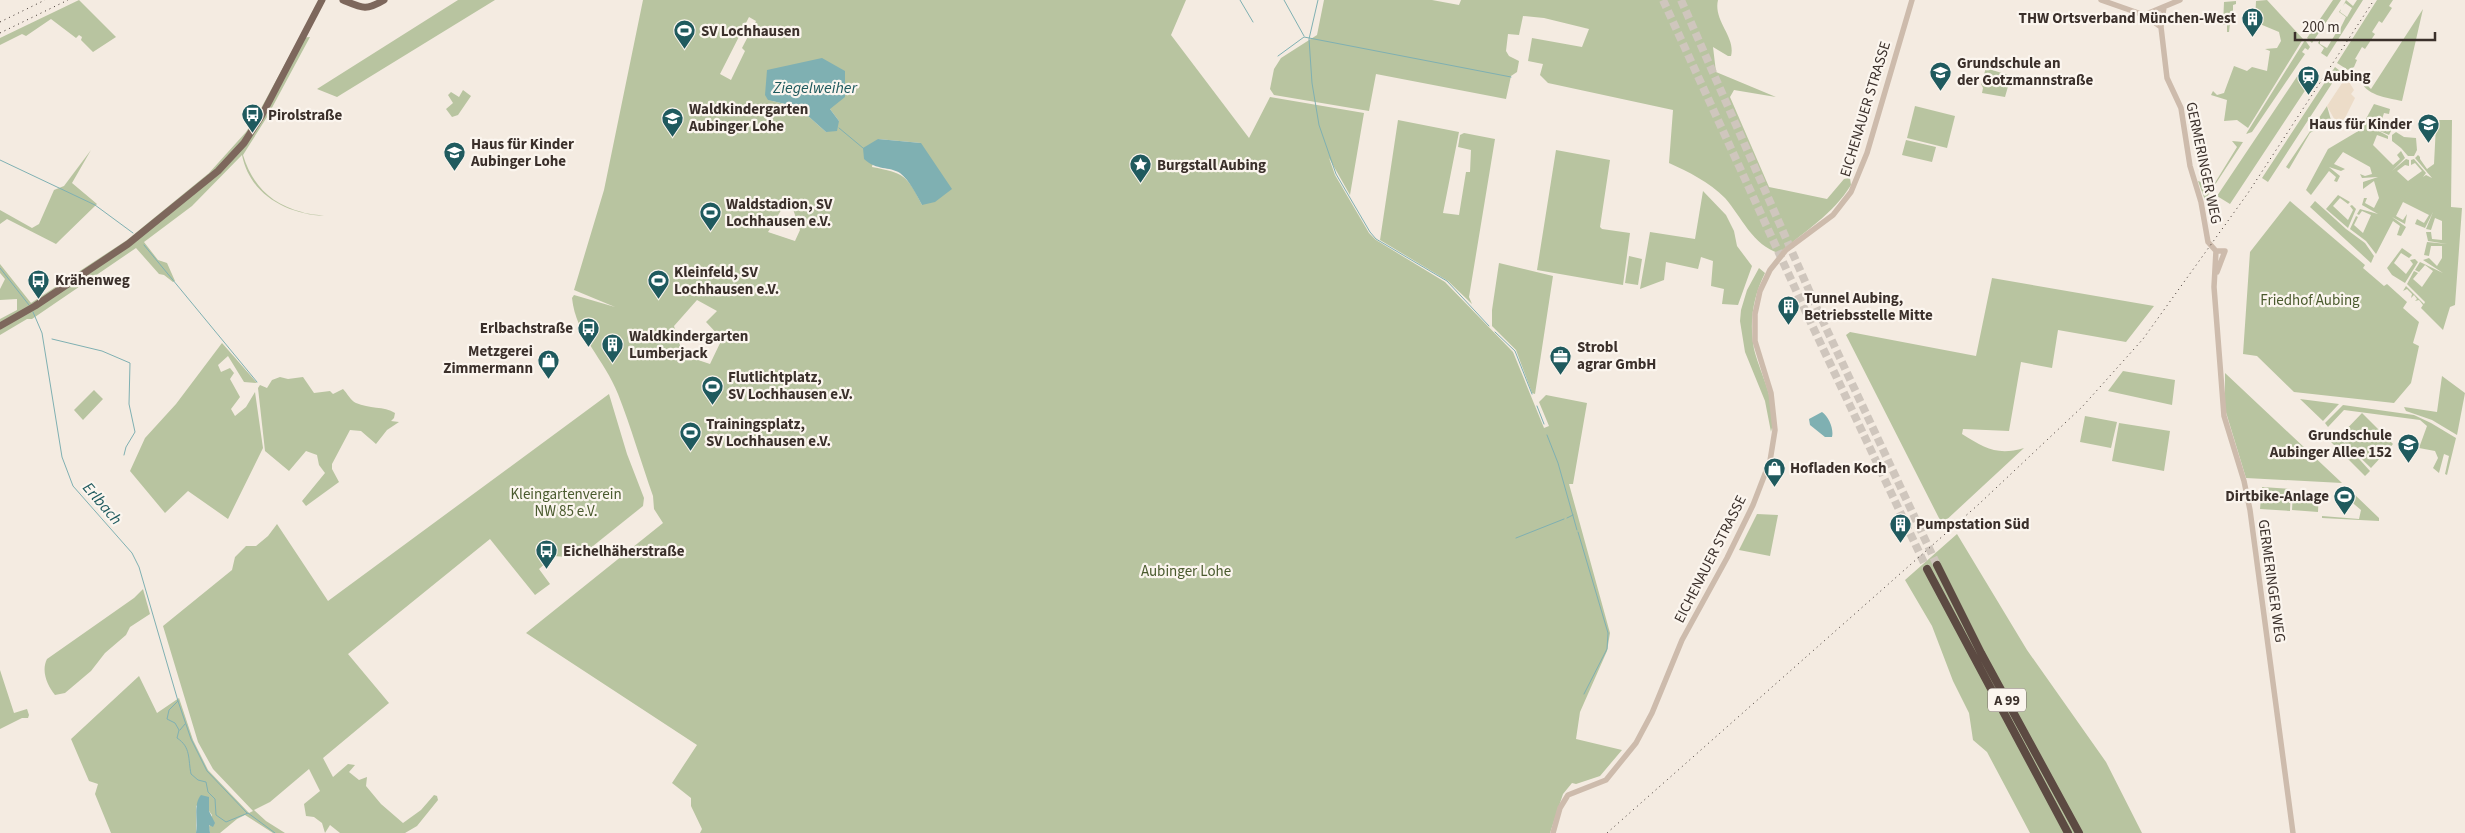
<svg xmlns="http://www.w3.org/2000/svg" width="2465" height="833" font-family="'Source Sans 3',sans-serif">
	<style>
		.green { fill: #b8c4a0; fill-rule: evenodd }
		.plaza { fill: #ecdcc8 }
		.water { fill: #7fb0b2 }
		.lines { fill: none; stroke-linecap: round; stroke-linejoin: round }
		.stream { stroke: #7fb0b2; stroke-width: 1 }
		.highway-tunnel { stroke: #cfc6bd; stroke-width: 8; stroke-dasharray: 8 4; stroke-linecap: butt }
		.minor { stroke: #cdbbac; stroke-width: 5.5 }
		.major { stroke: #7d675c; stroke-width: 7 }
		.highway { stroke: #5c4a42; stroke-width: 8 }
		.rail { stroke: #3b302b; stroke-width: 1; stroke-dasharray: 1 4; stroke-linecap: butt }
		.labels { text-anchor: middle; stroke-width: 4.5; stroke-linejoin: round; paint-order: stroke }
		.shield { fill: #fbf5ee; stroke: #756b66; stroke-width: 1 }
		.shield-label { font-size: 14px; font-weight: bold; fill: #3b302b }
		.poi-label { font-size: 15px; font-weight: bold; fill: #3b302b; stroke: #fbf5ee; text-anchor: start }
		.street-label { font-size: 15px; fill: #3b302b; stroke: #fbf5ee }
		.park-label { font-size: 15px; fill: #4a5a2e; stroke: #fbf5ee }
		.water-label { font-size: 16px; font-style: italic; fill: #1f5a5e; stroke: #fbf5ee }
	</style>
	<rect width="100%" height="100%" fill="#f4ebe1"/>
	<path class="green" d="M79 0 116 37 93 52 81 40 82 37 79 35 76 38 51 19 26 36 22 34 0 45V38Z
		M458 0H495L337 97 317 89Z
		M643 0H1186L1171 35 1249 138 1270 97 1364 113 1350 195 1329 158 1335 175 1369 233 1376 240 1445 282 1513 352 1544 428 1549 426 1539 402 1546 395 1587 403 1573 484H1569L1610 633 1607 651 1580 712 1576 739 1622 750 1600 776 1576 784 1572 783 1563 794 1550 833H700L702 829 691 806V798L672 783 697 745 526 633 663 523 654 509 653 496C641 462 631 427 618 394 605 360 576 336 572 298L574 295 615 307 574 290 604 190ZM749 17 756 21 742 48 745 51 731 80 720 74ZM768 100 830 109 839 121 826 132 798 107ZM878 139 921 143 922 205C907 175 904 173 872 167ZM783 207 793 209 800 230 795 241 768 232ZM697 300 717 311 706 322 722 339 710 364 683 355 674 326Z
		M1324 0H1432L1459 5 1461 0H1718C1713 21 1736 37 1731 56H1728L1713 47 1716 72 1776 97 1734 90 1730 97 1769 187 1827 199 1844 179 1850 178 1851 185C1833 214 1804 232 1779 253 1753 246 1741 216 1725 198 1709 182 1689 172 1669 163L1673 110 1548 83 1540 75 1543 64 1528 61 1532 38 1582 47 1589 29 1544 18 1523 16 1519 35 1508 34 1506 51 1509 56 1519 61 1517 72 1511 76 1506 99 1376 74 1369 111 1274 95 1270 89 1274 69 1281 58 1317 35Z
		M2267 0 2303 39 2248 128 2237 120 2224 121 2227 100 2211 95 2213 91 2217 95 2224 93 2234 66 2247 71 2252 67 2267 71 2270 51 2265 49 2277 48 2281 41 2279 32 2255 22 2256 1Z
		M2333 0H2341L2312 43 2307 38Z
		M2346 0 2353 6 2357 0H2363L2327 57 2321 53 2324 48 2318 43 2320 40V44L2327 48 2336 33 2332 30 2334 25 2340 29 2346 17 2339 12 2341 9 2340 12 2347 17 2352 8 2345 3 2343 6Z
		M2377 0H2393L2389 6 2392 8 2382 23 2379 21 2372 32 2375 34 2365 49 2362 47 2355 59 2357 60 2354 67 2348 70 2337 63Z
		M2236 1V4L2233 5V13H2236V23L2233 20V23H2230L2229 32H2227V25H2223L2224 2Z
		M2423 9 2402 101C2388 98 2363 95 2361 79L2371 89Z
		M310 37 267 117 243 155C252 185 271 204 302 212 309 215 318 214 324 216 287 214 250 195 242 155L192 206 144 242 158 260 167 263 175 281 173 282 164 275 159 274 136 248 32 319H27L0 335V319L17 310V299L0 300V289L5 279 0 273V264L31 303 127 240 209 173 246 132 259 112 299 38Z
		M2305 40 2310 47 2308 50 2305 48 2302 52 2305 54 2252 132 2246 134Z
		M2335 67 2340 71 2268 182 2262 178Z
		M1986 68 2011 76 2005 97 1982 93 1983 88 1981 84Z
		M2302 69 2314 77 2230 204 2217 196Z
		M463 90 471 96 458 115 452 117 446 109 453 103 448 95 451 92 459 97Z
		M2374 104 2390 109 2389 114 2384 113 2379 128 2386 131 2389 127 2391 131 2389 135 2375 129 2388 136V139L2377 135 2373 145 2393 165 2400 159 2397 155 2401 151 2405 158 2392 171 2406 159 2409 160V166L2405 165 2397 171 2408 181 2422 171 2415 163 2411 165V160L2414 159 2426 173 2423 177 2426 175 2432 178 2415 158 2418 155 2420 157V159L2427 169 2434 164 2436 125 2430 122 2431 118 2435 120H2452L2451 207 2462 208 2455 305 2450 307 2443 330 2421 308 2423 305 2419 300 2415 301 2417 299 2414 295 2411 298 2412 294 2407 289 2403 291 2406 286 2424 304 2425 302 2407 284 2414 271 2418 273 2413 279 2422 287 2433 271 2425 265 2419 272 2415 270 2420 262 2443 273 2423 260 2429 258 2437 266 2442 258V246H2431L2429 256 2424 255 2427 242 2447 244 2428 241 2426 232H2431L2432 239 2442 240V221L2435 218 2431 230 2426 229 2433 212 2425 228 2415 224 2417 219 2424 223 2429 215 2403 202 2396 216 2403 220 2407 214 2405 224 2392 217 2406 227 2401 236 2397 235 2400 226 2393 221 2376 254 2366 241 2350 229 2356 216 2358 217 2354 225 2363 233 2371 215 2362 211 2359 215 2357 214 2360 209 2378 214 2362 205 2364 198H2367L2365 203 2374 208 2379 198 2374 181 2363 189V182L2378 177 2362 178 2360 174 2365 176 2372 174 2370 167 2343 152 2334 164 2345 169 2341 171 2329 167 2340 176 2337 182 2334 181 2336 177 2329 171 2311 195 2306 190 2328 149 2360 130Z
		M1915 106 1955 116 1947 148 1907 138Z
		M2327 106 2331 120 2310 133 2289 169 2286 167Z
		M1398 120 1459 132 1443 213 1459 215 1466 172H1470L1471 150 1458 147 1460 135 1464 133 1495 139 1469 297 1472 304 1448 281 1380 240Z
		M2396 132 2404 137 2416 138 2417 150 2414 156H2408L2401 148 2392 141V135Z
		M1906 140 1936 147 1932 162 1902 155Z
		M2232 141 2243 142 2205 200 2198 181 2213 186 2237 147Z
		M91 150 72 183 97 204 60 240 56 244 7 219 0 224V210L32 228 39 224 54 190 64 186Z
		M1556 150 1610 160 1600 227 1602 229 1630 233 1623 285 1537 270Z
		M1703 191 1726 215 1734 231 1737 246 1752 266 1738 305 1722 304 1724 289 1711 286 1713 261 1701 257 1698 269 1666 262 1664 280 1640 289 1650 232 1695 239Z
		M2338 195 2350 202 2348 204 2340 198 2333 206 2348 220 2353 210 2350 206 2352 205 2356 209 2348 228 2326 209Z
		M2290 201 2365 265 2363 268 2384 286 2387 284 2407 302 2403 308 2419 322 2413 343 2419 346 2411 383 2394 403 2294 392 2257 356 2243 354 2250 252Z
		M2315 201 2346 229 2365 243 2374 256 2371 263 2310 207Z
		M2402 248 2412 255 2409 258 2401 253 2394 263 2406 274 2413 264 2410 260 2415 259 2418 262 2405 283 2392 275 2387 268Z
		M1629 256 1642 259 1638 285 1625 283Z
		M1499 263 1553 276 1535 394 1532 393 1516 350 1492 326V310Z
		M1759 268 1765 273C1753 297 1749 322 1754 349 1760 374 1779 406 1771 432L1765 401 1745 352 1740 321 1741 310 1747 290Z
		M1992 278 2154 306 2126 342 2058 330 2052 368 2021 362 2009 431 1963 429 1962 434C1985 448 1997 456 2024 448L1942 524 1846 335 1850 332 1976 356Z
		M222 343 257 383 244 382 228 356 218 365 221 372 230 368 234 373 230 379 240 397 231 409 235 416 246 407 255 392 263 448 228 519 188 491 165 513 130 471 145 438 176 404Z
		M2123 371 2175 380 2172 405 2108 391Z
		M2225 373 2342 483 2246 478 2225 409Z
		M2442 376 2465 393 2457 435 2432 420 2406 411 2404 407 2437 412Z
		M280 377 288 379 303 377 314 393 330 391 333 394 343 389C347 393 351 401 356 403 369 409 384 406 395 413L394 418 391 421 399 422 387 430 376 444 361 431 350 430 332 464V469L339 482 306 506 302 501 325 473 319 465 317 455 306 451 289 471 265 451 258 388 260 385 267 388 272 380Z
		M94 390 103 399 83 420 74 410Z
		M609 394 627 454 644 498 643 506 578 558 554 556 539 569 550 584 535 595 490 539 348 654 389 703 323 758 333 777 348 764 355 765 349 772 359 780 367 777 366 786 381 804 403 823 421 810 434 795 437 796 438 800 417 826 405 833H340L330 825 325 833 322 823 314 817 306 816 304 804 320 791 309 769 270 802 254 810 266 821 285 833H273L245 815 237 819 220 833H210L209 827 212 815 209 811V797L196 806V833H111L95 794 98 784 89 781 71 739 139 676 157 713 179 698 193 740 208 770 249 813 253 811 213 769 198 742 163 626 232 570 235 557 246 546H256L268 536 277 524 328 601Z
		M2300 399 2339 404 2323 421Z
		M2343 405 2414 415 2431 423 2456 438 2447 475 2445 474 2449 456 2444 454 2439 473 2433 468 2438 458 2435 451 2419 448 2427 426 2420 420 2344 410 2328 427 2325 423Z
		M2362 413 2393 444 2371 468 2341 439 2370 471 2365 476 2329 440 2335 433 2339 437Z
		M2085 416 2117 422 2111 448 2080 442Z
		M2119 423 2170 431 2164 471 2112 461Z
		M2262 487 2291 489 2290 511 2260 509Z
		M2293 492 2319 493 2318 512 2292 510Z
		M2354 494 2379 518V521L2322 518V516L2359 519 2361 510 2348 499Z
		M1757 514 1778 515 1770 556 1739 550Z
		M1957 534 2027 650 2106 762 2142 833H2030L1987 752 1973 740 1969 713 1953 681 1932 626 1905 580Z
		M143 589 150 614 130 627 126 635 105 653 91 671 65 693 55 695C47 685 41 671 47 659L134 598Z
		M0 670 14 713 27 709 29 715 28 718H22L0 729Z"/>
	<path class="plaza" d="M2346 77 2354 90 2351 94 2355 98 2344 120 2337 124 2327 106Z"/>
	<path class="water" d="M822 58 845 71V97L830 109 839 121 837 131 826 132 798 107 768 100 765 95 767 70Z
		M878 139 921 143 952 189 935 202 922 205C916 194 910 181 900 173 889 166 877 171 864 159L863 148Z
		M1822 412C1829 417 1834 429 1832 437H1825L1810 425 1809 419Z
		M201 795 209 797V811L215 823 213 827 209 825 210 833H196C198 821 193 804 201 795Z"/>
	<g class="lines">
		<path class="stream" d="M1240 0 1253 22
			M1284 0 1304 36
			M1318 0 1309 39 1312 83 1319 125 1336 174 1370 232 1376 239 1447 281 1489 326
			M1278 56 1304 37 1511 77
			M839 128 863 148
			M0 160 95 205 133 233
			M144 245 257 382
			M0 268 29 305
			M33 312 42 333 62 457 73 486 132 553 139 567 178 701 169 710 167 719 175 723 179 730 177 738C191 747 188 759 191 774L198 780 206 782 208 792 215 799 216 815 226 822 248 813 275 833
			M1495 332 1515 351 1532 394
			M52 339 102 351 130 363 129 404 135 432 126 447 124 455
			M1537 406 1544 424
			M1547 435 1558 463 1577 530
			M1567 518 1573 515
			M1578 532 1608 633 1607 649 1584 694
			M1516 538 1564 519
			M178 701 191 739 207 771 247 813
			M180 730 185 724"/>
		<path class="highway-tunnel" d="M1663 0 1811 323 1927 569
			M1681 0 1819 313 1937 565"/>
		<path class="minor" d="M2101 0 2144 15 2180 0
			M2164 7 2161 27 2167 78 2181 108 2190 166 2201 202 2208 242 2216 251 2214 287 2224 416 2244 481 2250 510 2293 833
			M2144 15 2161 27
			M2216 251H2225L2217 272
			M1553 833 1560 808 1568 795 1606 780 1636 743 1652 713 1682 640 1727 558 1753 505 1770 461 1775 430 1771 393 1755 341V314L1760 291 1770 270 1786 250 1833 215 1851 192 1867 153 1912 0"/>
		<path class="major" d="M343 0C362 8 366 11 384 0
			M0 326 35 306 128 244 218 171 244 143 262 115 322 0"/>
		<path class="highway" d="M1937 565 1981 653 2079 833
			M1927 569 2068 833"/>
		<path class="rail" d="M0 22 45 0
			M0 33 68 0
			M1607 833 1979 504 2082 407 2143 339 2248 193 2374 0"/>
	</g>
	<defs>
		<symbol id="building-pin" viewBox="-11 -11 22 30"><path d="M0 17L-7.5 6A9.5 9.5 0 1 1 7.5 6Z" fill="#1f5a5e" stroke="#fbf5ee"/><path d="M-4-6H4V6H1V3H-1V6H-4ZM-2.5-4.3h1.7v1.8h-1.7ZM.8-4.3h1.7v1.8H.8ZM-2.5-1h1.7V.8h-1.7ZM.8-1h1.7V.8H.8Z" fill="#fff"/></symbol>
		<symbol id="stadium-pin" viewBox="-11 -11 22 30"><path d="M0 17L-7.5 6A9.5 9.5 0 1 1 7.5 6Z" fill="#1f5a5e" stroke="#fbf5ee"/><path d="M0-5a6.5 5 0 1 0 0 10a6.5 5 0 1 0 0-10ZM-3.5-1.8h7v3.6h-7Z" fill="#fff"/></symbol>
		<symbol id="school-pin" viewBox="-11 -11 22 30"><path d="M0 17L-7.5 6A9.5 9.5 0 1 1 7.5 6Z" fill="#1f5a5e" stroke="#fbf5ee"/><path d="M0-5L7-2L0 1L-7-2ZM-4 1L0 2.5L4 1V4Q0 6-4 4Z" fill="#fff"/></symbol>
		<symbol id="station-pin" viewBox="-11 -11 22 30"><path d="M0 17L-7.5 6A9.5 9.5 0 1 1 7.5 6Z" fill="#1f5a5e" stroke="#fbf5ee"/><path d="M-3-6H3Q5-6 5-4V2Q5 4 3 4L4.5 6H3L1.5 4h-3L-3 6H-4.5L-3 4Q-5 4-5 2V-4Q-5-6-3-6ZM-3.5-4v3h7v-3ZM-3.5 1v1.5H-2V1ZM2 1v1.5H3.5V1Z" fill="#fff"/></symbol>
		<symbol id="bus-pin" viewBox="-11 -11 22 30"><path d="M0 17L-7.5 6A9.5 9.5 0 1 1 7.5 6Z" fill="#1f5a5e" stroke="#fbf5ee"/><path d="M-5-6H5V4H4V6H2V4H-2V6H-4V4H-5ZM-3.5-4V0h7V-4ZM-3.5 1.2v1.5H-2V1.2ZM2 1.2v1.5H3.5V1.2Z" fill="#fff"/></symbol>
		<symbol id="sight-pin" viewBox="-11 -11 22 30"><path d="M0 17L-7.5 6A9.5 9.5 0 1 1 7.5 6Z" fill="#1f5a5e" stroke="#fbf5ee"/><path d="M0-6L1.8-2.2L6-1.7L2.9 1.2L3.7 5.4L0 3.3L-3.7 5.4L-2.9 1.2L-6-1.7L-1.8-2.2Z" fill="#fff"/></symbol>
		<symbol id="office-pin" viewBox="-11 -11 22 30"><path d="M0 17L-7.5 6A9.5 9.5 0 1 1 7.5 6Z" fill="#1f5a5e" stroke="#fbf5ee"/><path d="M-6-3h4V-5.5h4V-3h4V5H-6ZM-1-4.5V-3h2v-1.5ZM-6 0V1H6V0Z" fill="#fff"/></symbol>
		<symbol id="shop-pin" viewBox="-11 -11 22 30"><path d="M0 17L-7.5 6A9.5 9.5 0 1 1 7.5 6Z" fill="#1f5a5e" stroke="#fbf5ee"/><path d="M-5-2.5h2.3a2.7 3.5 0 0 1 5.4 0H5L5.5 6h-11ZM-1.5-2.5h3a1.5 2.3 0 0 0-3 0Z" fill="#fff"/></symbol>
	</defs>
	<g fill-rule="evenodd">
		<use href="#building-pin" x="2240" y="6" width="25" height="34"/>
		<use href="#stadium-pin" x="672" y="18" width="25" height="34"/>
		<use href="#school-pin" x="1928" y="60" width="25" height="34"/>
		<use href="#station-pin" x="2296" y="64" width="25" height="34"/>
		<use href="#bus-pin" x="240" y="102" width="25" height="34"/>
		<use href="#school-pin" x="660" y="106" width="25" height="34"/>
		<use href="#school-pin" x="2416" y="112" width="25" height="34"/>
		<use href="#school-pin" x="442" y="140" width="25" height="34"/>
		<use href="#sight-pin" x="1128" y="152" width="25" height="34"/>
		<use href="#stadium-pin" x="698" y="200" width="25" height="34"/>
		<use href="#bus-pin" x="26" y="268" width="25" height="34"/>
		<use href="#stadium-pin" x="646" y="268" width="25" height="34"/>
		<use href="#building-pin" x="1776" y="294" width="25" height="34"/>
		<use href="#bus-pin" x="576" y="316" width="25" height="34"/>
		<use href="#building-pin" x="600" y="332" width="25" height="34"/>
		<use href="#office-pin" x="1548" y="344" width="25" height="34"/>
		<use href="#shop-pin" x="536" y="348" width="25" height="34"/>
		<use href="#stadium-pin" x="700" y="374" width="25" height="34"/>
		<use href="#stadium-pin" x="678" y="420" width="25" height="34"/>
		<use href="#school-pin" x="2396" y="432" width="25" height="34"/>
		<use href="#shop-pin" x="1762" y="456" width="25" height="34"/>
		<use href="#stadium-pin" x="2332" y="484" width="25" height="34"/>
		<use href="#building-pin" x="1888" y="512" width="25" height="34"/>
		<use href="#bus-pin" x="534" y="538" width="25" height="34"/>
	</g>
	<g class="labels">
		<rect class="shield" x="1988" y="688.5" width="38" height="23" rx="4"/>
		<g class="shield-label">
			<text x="2007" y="705">A 99</text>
		</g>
		<g class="poi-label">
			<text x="2236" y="23" text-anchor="end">THW Ortsverband München-West</text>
			<text x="701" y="36">SV Lochhausen</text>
			<text x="1957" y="68">Grundschule an<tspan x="1957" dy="17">der Gotzmannstraße</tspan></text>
			<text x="2324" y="81">Aubing</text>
			<text x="689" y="114">Waldkindergarten<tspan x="689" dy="17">Aubinger Lohe</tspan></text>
			<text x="268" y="120">Pirolstraße</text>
			<text x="2412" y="129" text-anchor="end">Haus für Kinder</text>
			<text x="471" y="149">Haus für Kinder<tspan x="471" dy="17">Aubinger Lohe</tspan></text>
			<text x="1157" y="170">Burgstall Aubing</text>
			<text x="726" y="209">Waldstadion, SV<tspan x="726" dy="17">Lochhausen e.V.</tspan></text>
			<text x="674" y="277">Kleinfeld, SV<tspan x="674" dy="17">Lochhausen e.V.</tspan></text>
			<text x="55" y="285">Krähenweg</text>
			<text x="1804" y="303">Tunnel Aubing,<tspan x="1804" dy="17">Betriebsstelle Mitte</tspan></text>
			<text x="573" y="333" text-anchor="end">Erlbachstraße</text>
			<text x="629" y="341">Waldkindergarten<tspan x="629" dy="17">Lumberjack</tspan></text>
			<text x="1577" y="352">Strobl<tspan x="1577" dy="17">agrar GmbH</tspan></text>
			<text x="533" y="356" text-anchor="end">Metzgerei<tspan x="533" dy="17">Zimmermann</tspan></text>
			<text x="728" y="382">Flutlichtplatz,<tspan x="728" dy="17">SV Lochhausen e.V.</tspan></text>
			<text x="706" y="429">Trainingsplatz,<tspan x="706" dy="17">SV Lochhausen e.V.</tspan></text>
			<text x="2392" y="440" text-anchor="end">Grundschule<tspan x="2392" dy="17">Aubinger Allee 152</tspan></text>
			<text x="1790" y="473">Hofladen Koch</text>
			<text x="2329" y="501" text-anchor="end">Dirtbike-Anlage</text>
			<text x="1916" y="529">Pumpstation Süd</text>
			<text x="563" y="556">Eichelhäherstraße</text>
		</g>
		<g class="street-label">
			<text transform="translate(1865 109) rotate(-73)" y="5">EICHENAUER STRASSE</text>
			<text transform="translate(2204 163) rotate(78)" y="5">GERMERINGER WEG</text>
			<text transform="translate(1710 559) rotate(-63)" y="5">EICHENAUER STRASSE</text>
			<text transform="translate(2272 581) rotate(82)" y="5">GERMERINGER WEG</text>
		</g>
		<g class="park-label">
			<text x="2310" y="305">Friedhof Aubing</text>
			<text x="566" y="499">Kleingartenverein<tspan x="566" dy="17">NW 85 e.V.</tspan></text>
			<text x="1186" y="576">Aubinger Lohe</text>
		</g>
		<g class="water-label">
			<text x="815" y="93">Ziegelweiher</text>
			<text transform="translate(103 503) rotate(49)" y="6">Erlbach</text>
		</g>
	</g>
	<path d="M2295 32v8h140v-8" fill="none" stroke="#3b302b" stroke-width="2.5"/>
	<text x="2302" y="32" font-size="15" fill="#3b302b" stroke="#fbf5ee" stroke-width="4" paint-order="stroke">200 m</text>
</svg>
